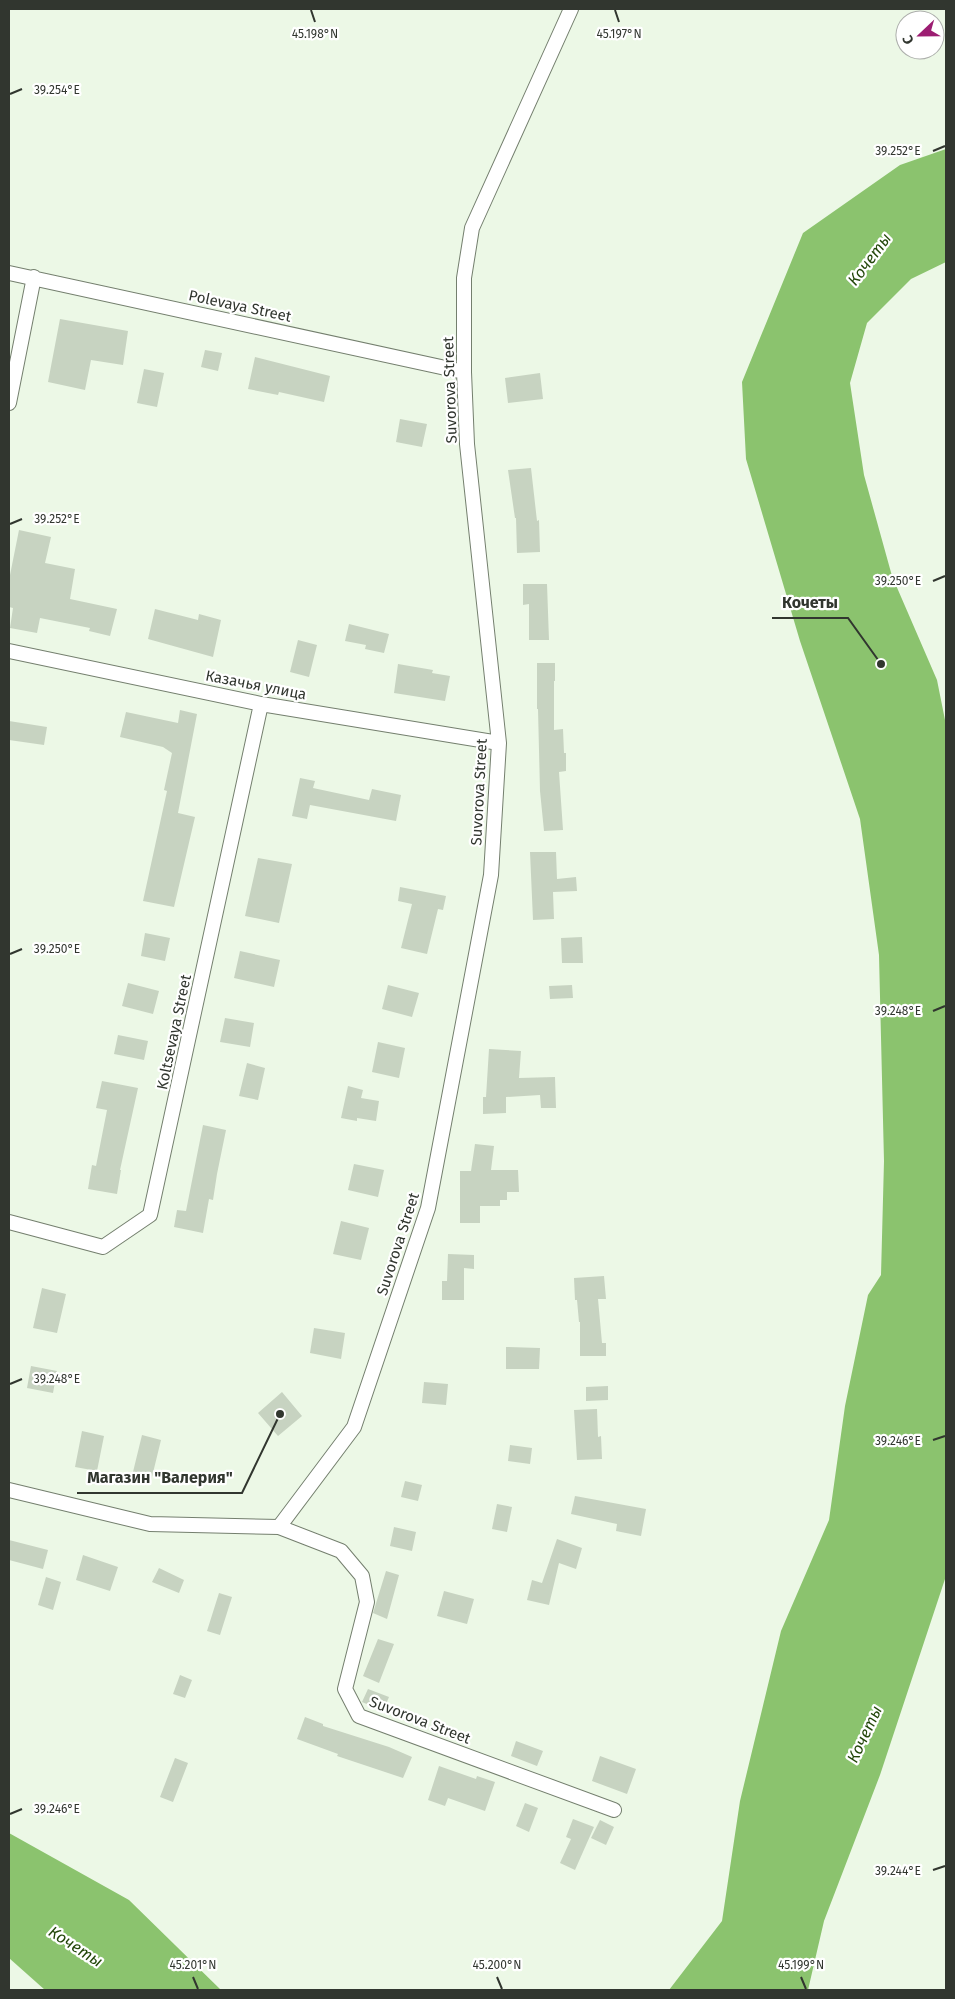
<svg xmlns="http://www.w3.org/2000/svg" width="955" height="1999" font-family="'Fira Sans',sans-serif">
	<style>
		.water { fill: #8bc36e }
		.building { fill: #c7d3c1 }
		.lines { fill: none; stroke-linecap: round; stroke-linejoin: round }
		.minor-casing { stroke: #747f6e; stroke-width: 16 }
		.minor { stroke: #fff; stroke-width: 14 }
		.ticks { fill: none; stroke: #31362f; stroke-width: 2 }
		.labels { text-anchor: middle; stroke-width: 4.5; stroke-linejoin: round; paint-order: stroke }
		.street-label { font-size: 15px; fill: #31362f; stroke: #fff }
		.water-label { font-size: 16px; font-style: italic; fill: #23470a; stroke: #fff }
		.ticks-label { font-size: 12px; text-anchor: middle; fill: #31362f; stroke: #fff; stroke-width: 4.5; stroke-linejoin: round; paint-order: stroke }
		.leader { fill: none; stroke: #31362f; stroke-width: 2 }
		.callout-dot { fill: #31362f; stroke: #fff; stroke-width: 2 }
		.callout-label { font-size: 16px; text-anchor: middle; font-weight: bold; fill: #31362f; stroke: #fff; stroke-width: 4.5; stroke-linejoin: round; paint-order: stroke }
	</style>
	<rect width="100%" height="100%" fill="#ecf8e6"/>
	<path class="water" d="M946 149V262L911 279 867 323 850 383 864 475 892 576 937 680 946 725V1576L880 1775 824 1921 808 1990H669L722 1921 740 1801 781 1631 829 1520 845 1406 868 1295 881 1275 884 1161 879 955 860 819 800 641 746 459 742 382 803 233 900 165Z
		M9 1833 129 1900 221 1990H45L9 1958Z"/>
	<path class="building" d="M60 319 128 331 123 365 91 360 85 390 48 382Z
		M205 350 222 353 218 371 201 367Z
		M255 357 330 376 324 402 279 392 278 395 248 389Z
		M144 369 164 373 157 407 137 403Z
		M540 373 543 399 508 403 505 378Z
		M400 419 427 424 422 447 396 442Z
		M531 468 537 521 539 520 540 552 517 553 516 518H515L508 470Z
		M19 530 51 537 45 563 75 569 70 599 117 609 110 636 89 631 90 628 40 618 37 633 10 628 13 608 9 607V580Z
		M523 584H547L549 640H529V604L523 605Z
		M155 609 198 620 199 614 221 620 213 657 148 639Z
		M349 624 389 634 384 653 365 649 366 645 345 641Z
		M298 640 317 645 309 677 290 672Z
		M537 663H555V681H554V730L563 729 564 753H566V771L559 772 563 830 544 831 540 791 538 709H537Z
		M398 664 433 670 432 673 450 676 445 701 394 693Z
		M180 710 197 714 178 813 195 817 174 907 143 901 167 791 164 790 172 753 163 747 120 737 126 712 178 723Z
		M9 721 47 727 44 745 9 740Z
		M300 778 315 781 313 788 369 800 372 789 401 795 396 821 310 805 307 819 292 816Z
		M530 852H556L557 879 576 877 577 891 553 892 554 919 533 920Z
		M258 858 292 864 279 923 245 916Z
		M400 887 446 896 443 910 438 909 427 954 401 948 412 904 398 901Z
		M145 933 170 938 165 961 141 956Z
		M582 937 583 963H562L561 938Z
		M240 951 280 960 274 987 234 978Z
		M128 983 159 991 153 1014 122 1006Z
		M388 985 419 993 412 1017 382 1009Z
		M572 985 573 998 550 999 549 986Z
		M225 1018 254 1023 250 1047 220 1042Z
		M118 1035 148 1041 144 1060 114 1054Z
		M378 1042 405 1048 399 1078 372 1072Z
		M489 1049 521 1051 519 1078 555 1077 556 1108H541L540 1095 506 1097V1113L483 1114V1097H486Z
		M247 1063 265 1068 258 1100 239 1096Z
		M102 1081 138 1088 120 1170H121L117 1194 88 1189 92 1165 96 1166 107 1110 96 1108Z
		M348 1086 363 1090 361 1098 379 1101 376 1121 357 1118V1121L341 1118Z
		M203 1125 226 1130 217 1174 213 1200 209 1199 203 1233 174 1227 177 1210 186 1211Z
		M475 1144 494 1146 491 1170H518L519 1192H507V1200H500V1206H480V1223H460V1171H471Z
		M354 1164 384 1170 378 1197 348 1190Z
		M341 1221 369 1228 361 1260 333 1254Z
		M448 1254 474 1255V1269L464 1268V1300H442V1281H447Z
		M604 1276 606 1299H598L602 1343H606V1356H580V1322H579L577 1300H575L574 1278Z
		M42 1288 66 1294 57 1333 33 1328Z
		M314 1328 345 1333 341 1359 310 1353Z
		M506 1347 540 1348 539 1369H506Z
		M31 1366 57 1371 53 1393 27 1388Z
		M424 1382 448 1384 446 1405 422 1403Z
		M608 1386V1400L586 1401V1387Z
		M282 1392 302 1416 278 1436 258 1413Z
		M597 1409 598 1437 601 1436 602 1459 577 1460 574 1410Z
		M82 1431 104 1436 97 1471 75 1467Z
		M142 1435 161 1440 151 1481 132 1476Z
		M510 1445 532 1448 530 1464 508 1461Z
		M405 1481 422 1485 418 1501 401 1497Z
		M575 1496 646 1509 641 1536 616 1531 617 1524 571 1514Z
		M497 1504 512 1507 507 1532 492 1529Z
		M394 1527 416 1532 412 1551 390 1546Z
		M557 1539 582 1548 576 1569 559 1563 549 1605 527 1600 532 1580 542 1583Z
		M9 1540 48 1550 43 1569 9 1560Z
		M83 1555 118 1567 110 1591 76 1580Z
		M159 1568 184 1580 179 1593 152 1582Z
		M386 1571 399 1575 387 1619 373 1613Z
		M46 1577 61 1582 53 1610 38 1605Z
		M444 1591 474 1599 467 1624 437 1616Z
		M219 1593 232 1597 220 1635 207 1631Z
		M378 1639 394 1644 379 1683 363 1676Z
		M180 1675 192 1680 185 1698 173 1694Z
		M368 1689 389 1697 383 1711 362 1702Z
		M305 1717 323 1724V1726L389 1747 412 1757 403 1778 337 1756 338 1754 297 1739Z
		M516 1741 543 1751 537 1766 511 1756Z
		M600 1756 636 1769 627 1794 592 1781Z
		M175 1758 188 1763 173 1802 160 1797Z
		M439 1766 476 1779 477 1776 495 1782 485 1811 448 1798 445 1806 428 1800Z
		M525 1803 538 1808 529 1832 516 1826Z
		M573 1819 594 1827 575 1870 560 1863 571 1839 566 1837Z
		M600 1820 614 1827 606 1845 591 1838Z"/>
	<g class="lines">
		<defs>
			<path id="minor" d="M9 273 464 372
				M9 403 34 277
				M9 651 261 704 499 743
				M9 1222 103 1247 150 1215 261 704
				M9 1490 150 1524 279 1527 341 1551 362 1576 367 1602 345 1689 359 1716 614 1810
				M279 1527 354 1427 428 1208 491 875 499 743 467 444 464 372V278L472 228 571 9"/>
		</defs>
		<use href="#minor" class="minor-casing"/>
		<use href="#minor" class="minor"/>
	</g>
	<path class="ticks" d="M311 10 315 22M615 10 619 22M10 94 22 89M933 151 945 146M10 524 22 519M933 581 945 576M10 954 22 949M933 1011 945 1006M10 1384 22 1379M933 1440 945 1436M10 1814 22 1809M933 1870 945 1866M193 1977 198 1989M497 1977 502 1989M801 1977 806 1989"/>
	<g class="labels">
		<g class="street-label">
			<text transform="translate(240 306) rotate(12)" y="5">Polevaya Street</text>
			<text transform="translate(450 390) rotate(-92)" y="5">Suvorova Street</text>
			<text transform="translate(256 685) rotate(11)" y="5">Казачья улица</text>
			<text transform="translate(479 792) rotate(-87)" y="5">Suvorova Street</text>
			<text transform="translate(174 1032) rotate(-78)" y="5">Koltsevaya Street</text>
			<text transform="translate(398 1244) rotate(-72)" y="5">Suvorova Street</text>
			<text transform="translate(420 1720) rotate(21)" y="5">Suvorova Street</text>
		</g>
		<g class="water-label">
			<text transform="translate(869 259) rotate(-53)" y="6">Кочеты</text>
			<text transform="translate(864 1734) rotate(-65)" y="6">Кочеты</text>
			<text transform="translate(76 1946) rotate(33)" y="6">Кочеты</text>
		</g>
	</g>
	<g class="ticks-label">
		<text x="315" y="38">45.198°N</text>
		<text x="619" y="38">45.197°N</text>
		<text x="57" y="94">39.254°E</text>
		<text x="898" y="155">39.252°E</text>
		<text x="57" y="523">39.252°E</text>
		<text x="898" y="585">39.250°E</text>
		<text x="57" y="953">39.250°E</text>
		<text x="898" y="1015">39.248°E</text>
		<text x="57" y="1383">39.248°E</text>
		<text x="898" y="1445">39.246°E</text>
		<text x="57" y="1813">39.246°E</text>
		<text x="898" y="1875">39.244°E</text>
		<text x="193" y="1969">45.201°N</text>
		<text x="497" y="1969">45.200°N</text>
		<text x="801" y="1969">45.199°N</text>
	</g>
	<path class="leader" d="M881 664L848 618H772M280 1414L242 1493H77"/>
	<g class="callout-dot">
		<circle cx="881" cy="664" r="5"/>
		<circle cx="280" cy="1414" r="5"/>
	</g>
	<g class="callout-label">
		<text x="810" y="608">Кочеты</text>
		<text x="160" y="1483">Магазин "Валерия"</text>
	</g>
	<rect width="955" height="1999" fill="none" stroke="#31362f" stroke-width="20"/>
	<g transform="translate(920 35) rotate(248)"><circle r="24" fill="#ffffff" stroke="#adafac"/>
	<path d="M0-4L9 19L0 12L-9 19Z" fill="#9c1d72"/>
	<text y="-8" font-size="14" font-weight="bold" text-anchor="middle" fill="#31362f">С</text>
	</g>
</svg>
